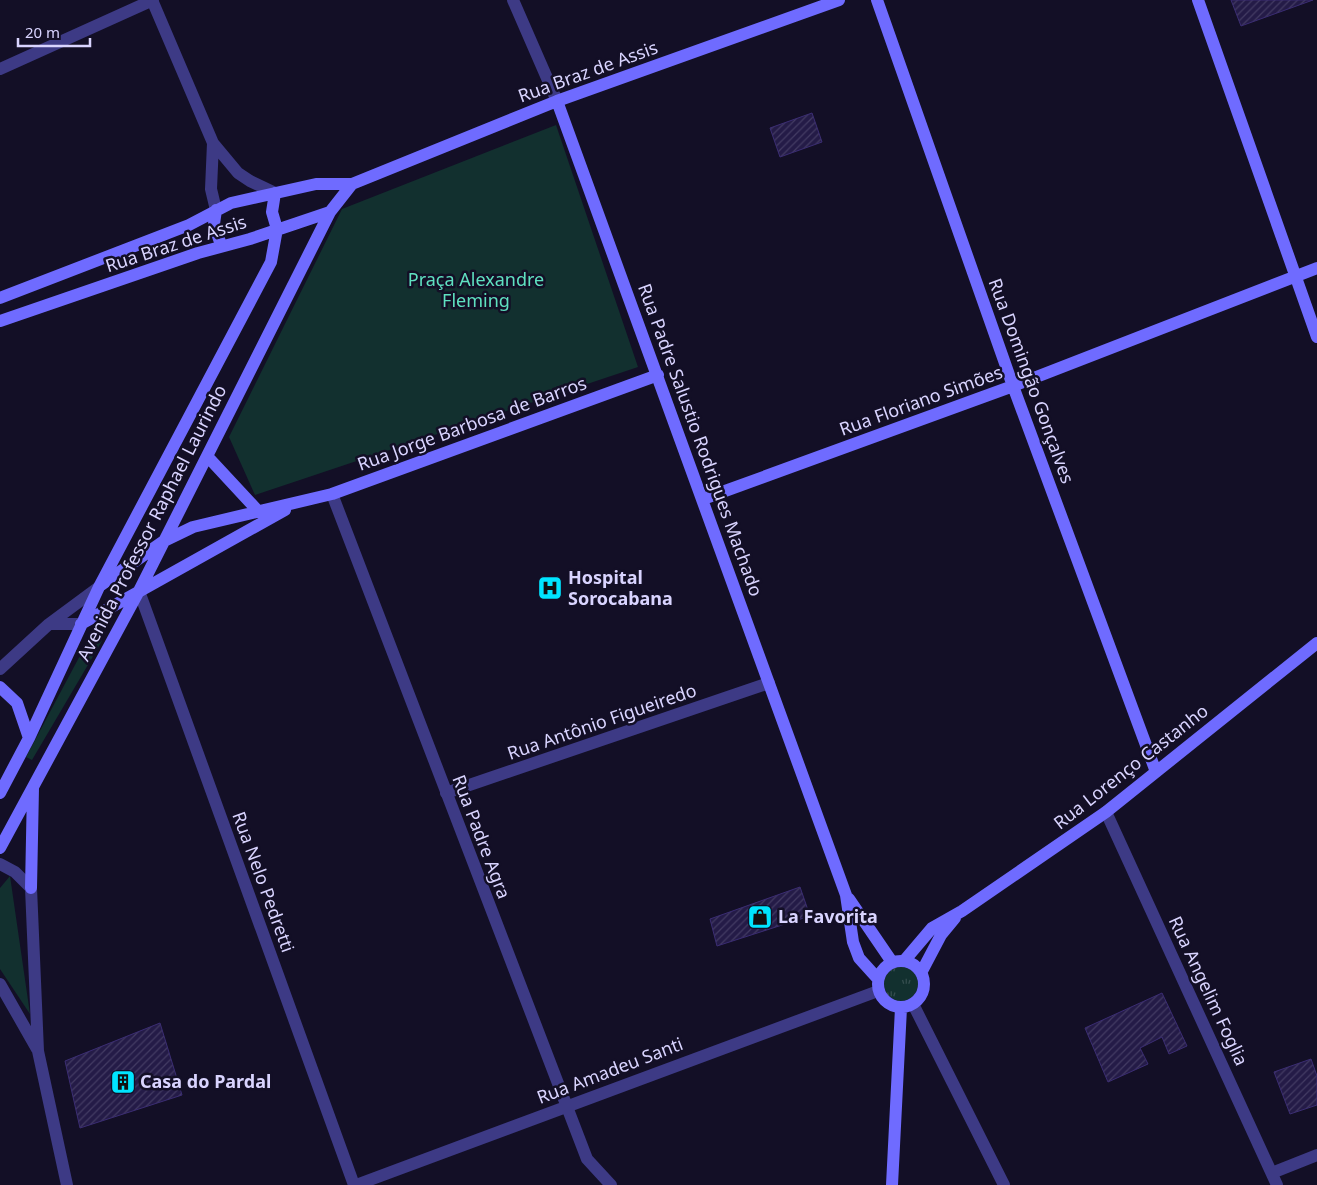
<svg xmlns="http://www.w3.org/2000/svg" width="1317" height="1185" font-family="'Noto Sans',sans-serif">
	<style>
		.grass { fill: url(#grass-tufts) }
		.park { fill: #12302f }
		.building { fill: url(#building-hatch); stroke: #3b2d73 }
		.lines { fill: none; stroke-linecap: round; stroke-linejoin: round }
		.street { stroke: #3d3a85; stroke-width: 12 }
		.secondary { stroke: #6f6bff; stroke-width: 12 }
		.labels { text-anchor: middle; stroke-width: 5; stroke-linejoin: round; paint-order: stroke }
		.street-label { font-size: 18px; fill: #d9d4ff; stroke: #130f26 }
		.park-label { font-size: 18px; fill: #5fe0c0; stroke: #130f26 }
		.poi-label { font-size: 18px; font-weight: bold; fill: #d9d4ff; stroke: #130f26; text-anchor: start }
	</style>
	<defs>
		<pattern id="grass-tufts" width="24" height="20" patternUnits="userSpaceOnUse" patternTransform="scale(1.25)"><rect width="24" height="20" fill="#12302f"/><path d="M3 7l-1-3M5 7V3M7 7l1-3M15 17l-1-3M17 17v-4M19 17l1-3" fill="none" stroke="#344d4e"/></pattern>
		<pattern id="building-hatch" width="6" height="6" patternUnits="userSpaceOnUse" patternTransform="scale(1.25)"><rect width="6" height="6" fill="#241b47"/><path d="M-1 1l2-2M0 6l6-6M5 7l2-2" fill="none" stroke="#433b63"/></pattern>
	</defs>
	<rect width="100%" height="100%" fill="#130f26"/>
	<path class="grass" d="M884 984a17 17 0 1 1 34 0a17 17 0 1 1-34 0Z"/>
	<path class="park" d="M556 125 638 367 255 495 229 437 342 209Z
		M92 633H98L102 641 32 760 26 757Z
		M10 876 30 1014 0 969V888Z"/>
	<path class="building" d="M1231 0H1313L1241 26Z
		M812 113 822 142 780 157 770 128Z
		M800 887 810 916 717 946 710 919Z
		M1162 993 1187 1046 1169 1054 1162 1037 1140 1048 1148 1064 1108 1082 1085 1028Z
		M160 1023 182 1095 80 1128 65 1061Z
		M1311 1059 1317 1076V1105L1290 1114 1274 1072Z"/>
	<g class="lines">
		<path class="street" d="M152 0 213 143 238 173 250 181 275 193
			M513 0 557 101
			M0 69 153 0
			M213 143 211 189 216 210
			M332 494 587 1159 611 1185
			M139 591 354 1185
			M49 624H81
			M0 669 49 624 99 587
			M446 793 769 683
			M1106 812 1277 1185
			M0 864 15 872 31 888 38 1051 67 1185
			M0 984 37 1049
			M913 1004 1004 1185
			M1272 1173 1317 1155
			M356 1185 878 991"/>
		<path class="secondary" d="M877 0 1013 386 1156 772
			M1198 0 1317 337
			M557 101 846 895 853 942 859 958 878 979
			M275 193 272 212 277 229
			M216 210 214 224 221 245
			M0 298 189 225 231 203 316 184H352
			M0 321 198 253 250 239 330 212
			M207 456 259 512
			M703 499 1013 386 1317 268
			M101 585 164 541 193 527 332 494 658 375
			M81 624 285 510
			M0 687 17 703 29 738
			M0 793 29 738 99 587 271 262 277 229
			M0 848 139 591 330 212 352 184 557 101 839 0
			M31 888 33 788
			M849 899 892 962
			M904 961 932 928 962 911 1106 812 1317 643
			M878 984a23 23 0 1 1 46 0a23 23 0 1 1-46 0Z
			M921 973 941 935 955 918
			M892 1185 901 1008"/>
	</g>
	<defs>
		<symbol id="hospital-square" viewBox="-11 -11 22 22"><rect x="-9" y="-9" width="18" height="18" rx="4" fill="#00e5ff" stroke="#130f26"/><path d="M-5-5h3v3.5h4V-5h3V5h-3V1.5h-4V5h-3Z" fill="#111"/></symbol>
		<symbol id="shop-square" viewBox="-11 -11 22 22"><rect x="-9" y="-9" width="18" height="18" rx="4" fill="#00e5ff" stroke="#130f26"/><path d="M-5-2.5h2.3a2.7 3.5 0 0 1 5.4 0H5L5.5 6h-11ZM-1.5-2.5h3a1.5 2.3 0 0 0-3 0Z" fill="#111"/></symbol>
		<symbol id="building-square" viewBox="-11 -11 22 22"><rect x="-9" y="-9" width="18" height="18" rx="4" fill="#00e5ff" stroke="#130f26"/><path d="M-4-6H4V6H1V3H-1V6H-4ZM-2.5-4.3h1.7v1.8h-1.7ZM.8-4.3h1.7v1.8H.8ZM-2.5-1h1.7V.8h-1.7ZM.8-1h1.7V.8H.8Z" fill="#111"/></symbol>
	</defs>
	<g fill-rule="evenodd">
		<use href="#hospital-square" x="536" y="574" width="28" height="28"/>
		<use href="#shop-square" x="746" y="903" width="28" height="28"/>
		<use href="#building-square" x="109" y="1068" width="28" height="28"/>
	</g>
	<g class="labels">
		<g class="street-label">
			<text transform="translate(588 72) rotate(-20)" y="6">Rua Braz de Assis</text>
			<text transform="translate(176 244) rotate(-18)" y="6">Rua Braz de Assis</text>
			<text transform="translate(1031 381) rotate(70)" y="6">Rua Domingão Gonçalves</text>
			<text transform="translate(921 401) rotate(-20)" y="6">Rua Floriano Simões</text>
			<text transform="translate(472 424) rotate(-20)" y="6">Rua Jorge Barbosa de Barros</text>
			<text transform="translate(700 440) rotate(70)" y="6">Rua Padre Salustio Rodrigues Machado</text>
			<text transform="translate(152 523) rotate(-63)" y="6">Avenida Professor Raphael Laurindo</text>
			<text transform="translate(602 722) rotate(-19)" y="6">Rua Antônio Figueiredo</text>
			<text transform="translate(1131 767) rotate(-38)" y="6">Rua Lorenço Castanho</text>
			<text transform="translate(481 837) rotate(69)" y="6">Rua Padre Agra</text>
			<text transform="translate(263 882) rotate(70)" y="6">Rua Nelo Pedretti</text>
			<text transform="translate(1208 991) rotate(65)" y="6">Rua Angelim Foglia</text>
			<text transform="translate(610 1071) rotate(-21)" y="6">Rua Amadeu Santi</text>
		</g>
		<g class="park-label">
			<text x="476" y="286">Praça Alexandre<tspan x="476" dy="21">Fleming</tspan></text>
		</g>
		<g class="poi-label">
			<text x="568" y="584">Hospital<tspan x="568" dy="21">Sorocabana</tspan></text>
			<text x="778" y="923">La Favorita</text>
			<text x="140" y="1088">Casa do Pardal</text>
		</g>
	</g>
	<path d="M18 38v8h72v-8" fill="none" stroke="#d9d4ff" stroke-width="2.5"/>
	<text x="25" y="38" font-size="15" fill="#d9d4ff" stroke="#130f26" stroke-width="4" paint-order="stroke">20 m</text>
</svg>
